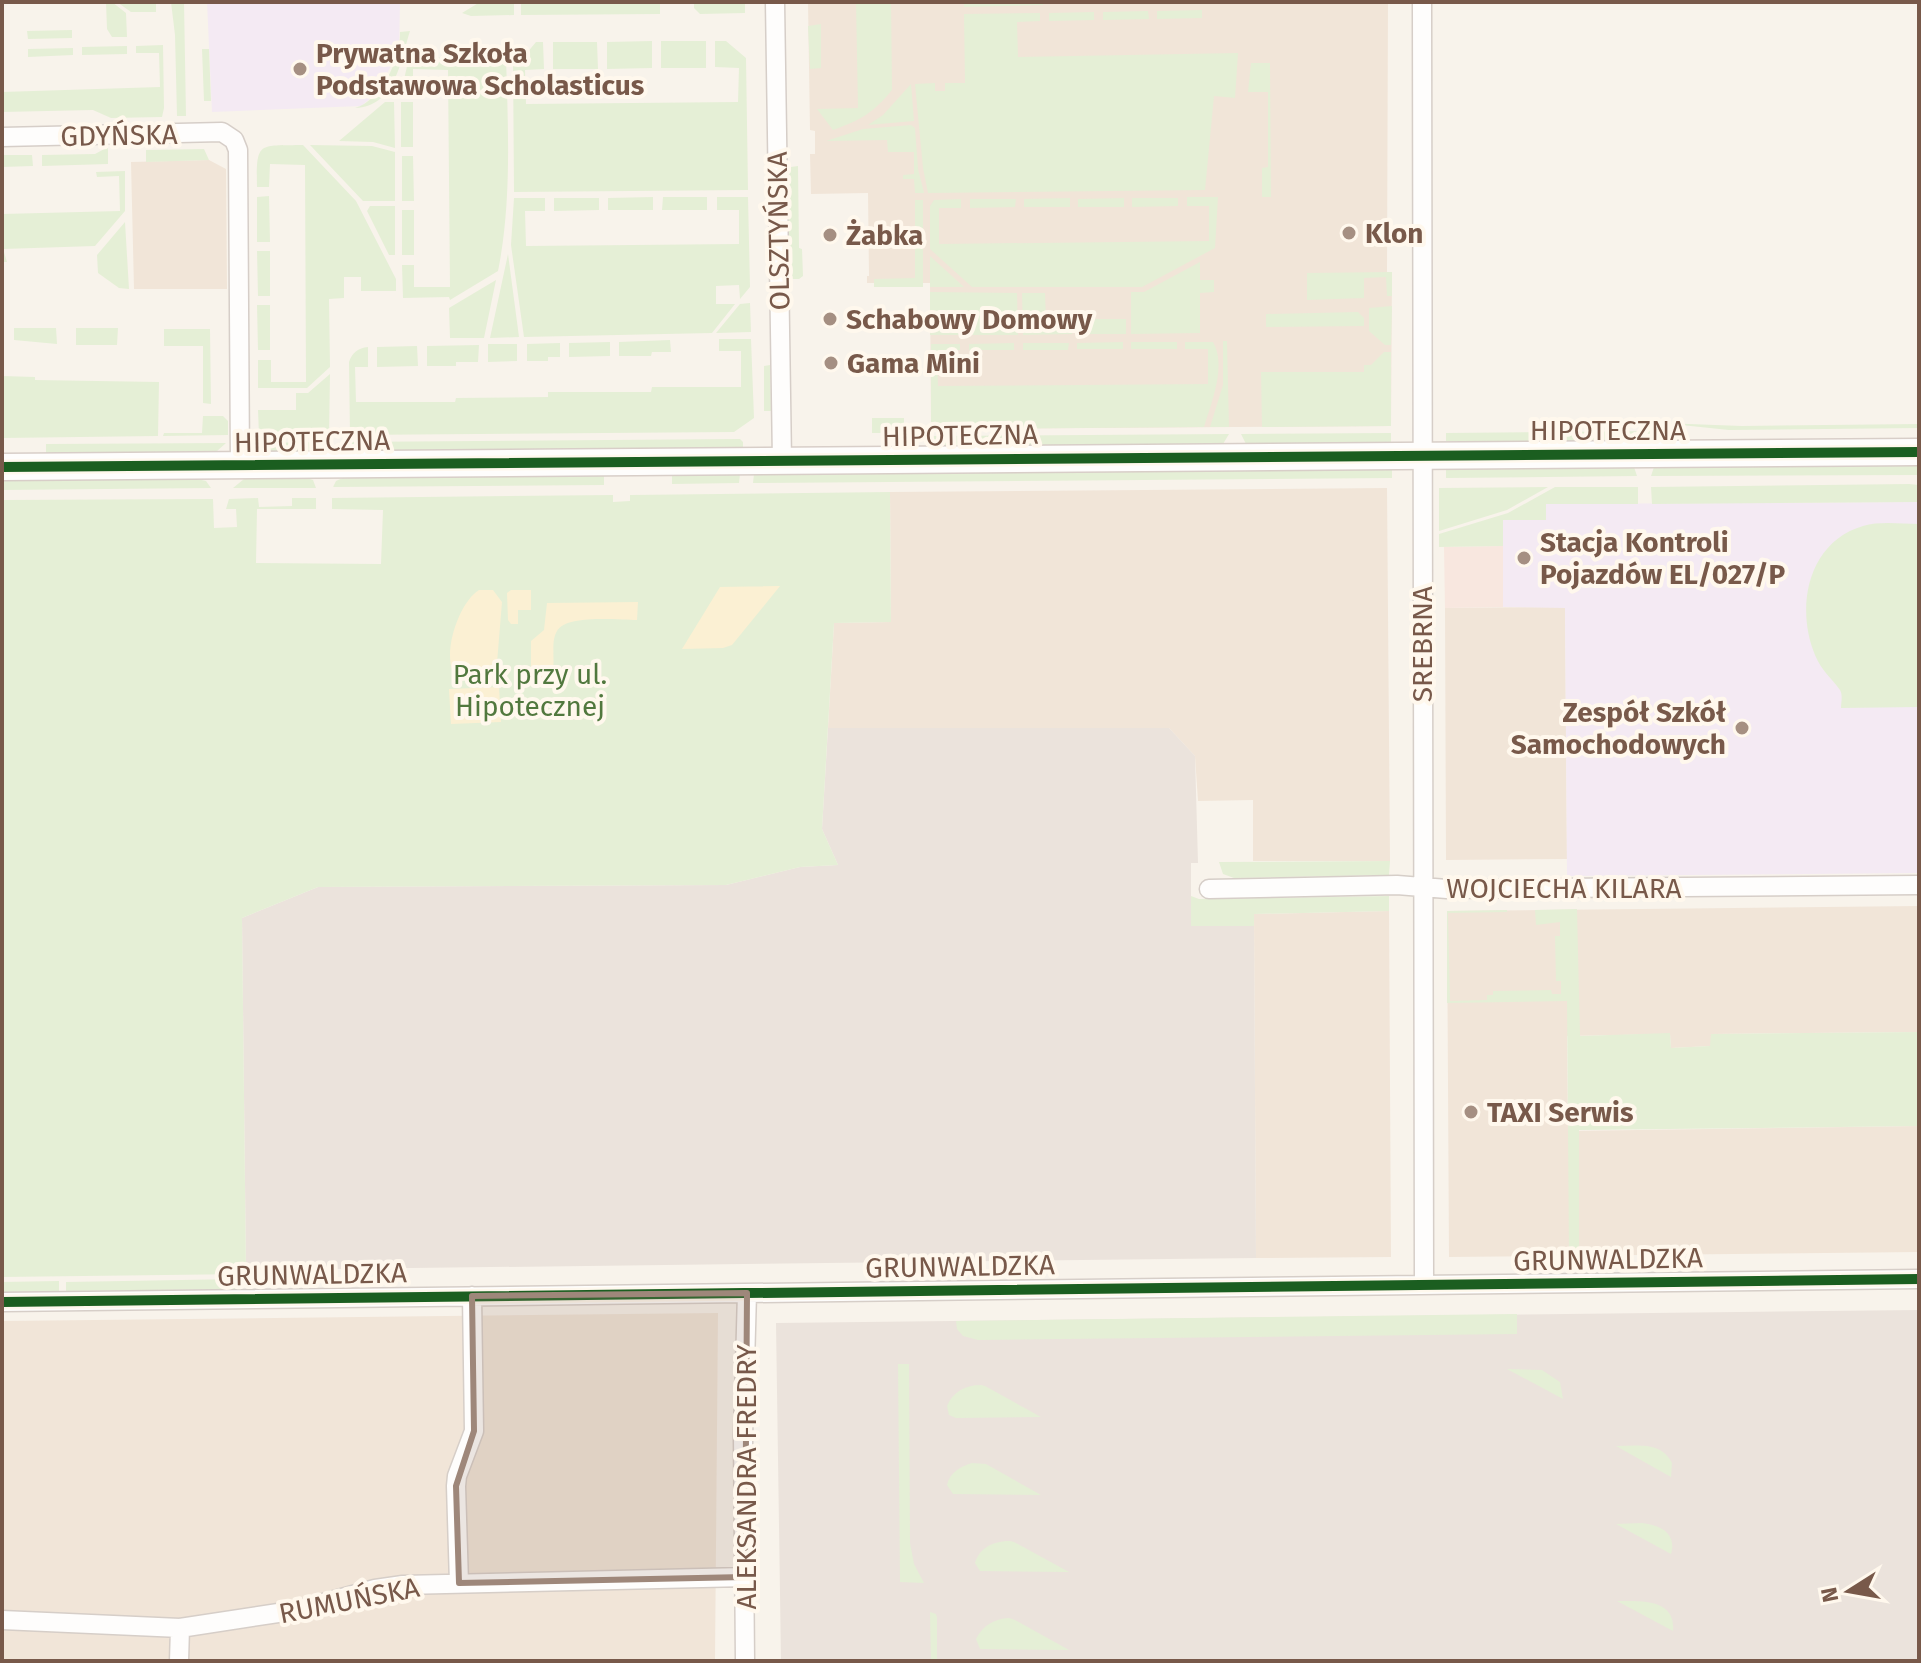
<svg xmlns="http://www.w3.org/2000/svg" width="1921" height="1663" font-family="'Fira Sans',sans-serif">
	<style>
		.residential { fill: #f1e5d8 }
		.commercial { fill: #f8e7df }
		.industrial { fill: #ebe3dc }
		.education { fill: #f4eaf3 }
		.green { fill: #e5efd6 }
		.sand { fill: #fbf0d3 }
		.lines { fill: none; stroke-linecap: round; stroke-linejoin: round }
		.street-casing { stroke: #d6cec8; stroke-width: 21 }
		.secondary-casing { stroke: #d8cec8; stroke-width: 29 }
		.street { stroke: #fefdfc; stroke-width: 18 }
		.secondary { stroke: #fefdfc; stroke-width: 26 }
		.cycleway-casing { stroke: #fff8ed; stroke-width: 15 }
		.cycleway { stroke: #1b5e20; stroke-width: 10 }
		.marked { fill: #9e877a; fill-opacity: 0.2; stroke: #9e877a; stroke-width: 6; stroke-linejoin: round }
		.poi-dot { fill: #a58f82; stroke: #fff8ed; stroke-width: 3 }
		.labels { text-anchor: middle; stroke-width: 8; stroke-linejoin: round; paint-order: stroke }
		.poi-label { font-size: 28px; font-weight: bold; fill: #78594a; stroke: #fff8ed; text-anchor: start }
		.street-label { font-size: 28px; fill: #78594a; stroke: #fff8ed }
		.park-label { font-size: 28px; fill: #51783e; stroke: #fff8ed }
	</style>
	<rect width="100%" height="100%" fill="#f8f3eb"/>
	<path class="residential" d="M808 2H1388L1387 272H1392L1391 426 941 429 931 422 930 283H867V276H869L868 193 811 194 810 154H815V131L810 130Z
		M209 160 226 169 227 289H134L131 162Z
		M1387 488 1390 861H1253V800L1198 801 1195 756 1169 728H828L834 623 891 622 890 492Z
		M1565 607 1567 859 1446 860 1445 608Z
		M1919 906V1032L1711 1034V1046L1671 1048 1670 1034 1567 1036 1568 1131 1919 1126V1252L1449 1257 1447 911Z
		M1389 911 1391 1257 1256 1258 1254 914Z
		M718 1313 715 1661H2V1321Z"/>
	<path class="commercial" d="M1503 546V607L1445 608 1444 547Z"/>
	<path class="industrial" d="M828 728H1169L1195 756 1198 863H1191V926H1254L1256 1258 246 1270 242 918 318 887 726 885 800 867 838 865 822 829Z
		M1919 1310V1661H781L776 1323Z"/>
	<path class="education" d="M207 2H400L399 51 376 94 361 106 212 112Z
		M1919 502V873L1567 876 1565 608 1503 607V520H1545L1546 504Z"/>
	<path class="green" d="M106 2H112L126 13 127 37H112L107 29Z
		M117 2H156V12H131Z
		M171 2H184L186 116H177L175 35Z
		M480 2H514V15L471 16 462 13Z
		M521 2H660V14L521 15Z
		M694 2H745V13L700 14 694 8Z
		M856 2H891L892 90C873 113 861 120 833 130L817 109 858 108Z
		M964 2H1043V5L964 7Z
		M1202 10V18L1157 19V11Z
		M1148 11 1149 19 1103 20V12Z
		M1094 12V20L1049 21V13Z
		M1040 13V21L1017 22 1018 57 1238 53 1235 98 1214 96 1205 190 928 193 923 168 915 84 935 83V91H945V83H965L964 14Z
		M821 24V68L810 69 808 26Z
		M72 30V38L28 39 27 31Z
		M410 31C400 62 396 106 355 108 382 100 401 58 400 32Z
		M652 41V68L607 69V42Z
		M661 41H706V68H661Z
		M715 41H726L746 58 748 190 514 192 513 58 526 54 536 42H543L544 69 525 70 526 104 738 102 739 68 715 67Z
		M553 42H597L598 69H553Z
		M163 45 164 108 162 117 111 118 93 110 2 112V92L160 87 159 53H136V46Z
		M127 46V54L82 55V47Z
		M73 48V55L28 57V49Z
		M202 49H209L211 101H204Z
		M506 57C508 127 512 202 498 271L450 300 449 297 403 298 402 265H414V287H450L448 70 413 69V92H401L409 58Z
		M1251 63H1270L1271 197H1262V168L1268 167V92H1248Z
		M911 84 914 121 868 125 883 115Z
		M385 102H394L395 148 373 142 339 141Z
		M401 102H413V147H401Z
		M911 125 915 128 918 169 924 193H915L914 179H903V175L914 174V152H888L887 140 826 141 863 129Z
		M303 145 356 201 396 279V291H361V277H344V298L329 299 330 367 307 388H258V360H271V382H306L305 165 270 164 269 187H257C256 140 259 146 303 145Z
		M310 145 372 146 395 152V201H363Z
		M108 147V164L42 166V155L95 154Z
		M204 149 209 160 146 162V150Z
		M2 155H32L33 166 2 167Z
		M402 156H413L414 201H402Z
		M798 166 799 248 802 249 803 276 799 279H789L788 171 791 167Z
		M125 171V211L95 246 3 249 7 262H2V214L120 211 119 176 97 177 96 172Z
		M269 196 270 242H257V197Z
		M653 197V210H608V198Z
		M663 197H707V210H662Z
		M717 197H748L750 287 740 299 739 285 716 286V304H735L712 333 524 337 511 245 514 198H545V211H525L526 246 739 244V210H717Z
		M1187 197H1218L1215 248 1142 287H972L930 249V206L934 200 961 199V208H939V244L1209 241V206H1187Z
		M554 198H599V210L554 211Z
		M1070 198V207H1024V199Z
		M1124 198V207H1078V199Z
		M1132 198H1178V206L1132 207Z
		M970 199H1016L1015 207 970 208Z
		M915 200H923V287H874V279L915 278Z
		M370 206H395V255H389L367 211Z
		M402 210H414V255H402Z
		M125 222 129 289 119 288 98 273 97 255Z
		M257 251H270V296H258Z
		M508 254 519 337 490 338Z
		M930 256 964 287H930Z
		M1200 262V280H1214V292L1200 293V333L1131 334V292H1144Z
		M1392 272V296H1387L1386 277 1364 278V298L1307 300V273Z
		M496 280 484 338H450L449 308Z
		M930 292 1017 293 1018 335H930Z
		M1022 293H1045L1046 319H1072V334L1023 335Z
		M750 303 751 332 716 333 740 304Z
		M257 305H270V350H258Z
		M1392 306 1391 345H1385L1369 331V308Z
		M1358 312 1364 318V326L1266 327V314Z
		M1077 319H1126V334H1077Z
		M14 328H56L57 344 14 340Z
		M76 328H118L117 345H76Z
		M164 329H210L211 404 203 403V346H164Z
		M719 339H751L754 418 734 432 350 435 349 362C352 353 358 348 368 347V367H355L356 402H455L456 398 548 397V392H651L652 387H741V351H719Z
		M670 340 671 352H652L651 356H619V342Z
		M1223 341H1227L1229 427H1210L1223 385Z
		M610 342V356L569 357V343Z
		M1123 342V349H1077V343Z
		M1131 342H1177V349H1131Z
		M1185 342H1213C1227 366 1211 403 1204 427L941 429 931 422V344H960V350L937 351 938 386 1208 384V349H1185Z
		M560 343V357H548V361H527V344Z
		M1014 343V350H969V344Z
		M1023 343H1069L1068 350H1023Z
		M488 344H517V361L488 362Z
		M479 345 478 362H456V366H427V346Z
		M417 346 418 366 377 367V347Z
		M1384 352H1391V426L1262 427 1261 372H1364V365H1371Z
		M770 365 771 411H764V366Z
		M330 374 329 435H259L258 410H296V393H308Z
		M2 376 35 377V380L159 382 158 436 2 438Z
		M203 416H223L228 421V435L163 436 164 433H202Z
		M872 418H904V433H872Z
		M1662 423 1742 426 1919 424V428L1729 430Z
		M1662 431V441H1446V433Z
		M1391 433V442H1389L1246 444 1241 434Z
		M1229 434 1223 444 934 446 928 436Z
		M740 439 743 442V448L363 451 355 450 347 442Z
		M327 442C315 456 266 457 254 443Z
		M226 443 217 451 208 453 46 454V444Z
		M1919 465V475L1651 476 1654 467Z
		M1634 467 1637 476 1446 478V470L1455 468Z
		M1384 469 1392 470V478L753 483 754 474Z
		M740 474 739 483 672 484V475Z
		M604 475V485L333 487 336 481 345 477Z
		M306 478 313 480 316 488H233L244 479Z
		M197 479 206 481 211 488 2 490V480Z
		M1909 484 1919 485V502L1652 504 1651 487Z
		M1548 487 1507 510 1439 531V488Z
		M1555 487H1638V504H1546V520H1503V546L1439 547V534L1508 513Z
		M890 492 891 622 834 623 822 829 838 865 800 867 726 885 318 887 242 918 246 1274 2 1277V500L213 499 214 528 237 527 236 509H226L229 499 258 498 259 507 292 506V498H316V509H257L256 563 381 564 383 510 332 509V498L613 495V502L630 501V495Z
		M1919 524V707L1841 708C1841 703 1843 695 1840 690 1831 677 1822 672 1815 655 1795 607 1808 542 1863 526 1880 521 1901 524 1919 524Z
		M1390 861 1389 875 1234 878 1223 874 1219 862Z
		M1191 896 1199 899 1389 896V911L1254 914V926H1191Z
		M1577 909 1580 1036 1670 1033 1671 1048 1710 1046 1711 1034 1919 1032V1126L1579 1130V1256H1569L1567 1001 1447 1003V911L1507 910V912L1448 913 1450 1001 1487 1000V995H1493V991L1551 990 1552 994H1561V981H1556L1555 936H1560V922L1536 925 1535 910Z
		M239 1279 240 1289 66 1291V1282Z
		M59 1281V1291L2 1292V1282Z
		M1517 1314V1334L978 1340 963 1336 957 1329 956 1321Z
		M898 1364H909L910 1543 914 1564 924 1583 900 1582Z
		M1507 1369 1542 1370 1560 1382 1563 1399Z
		M981 1385 985 1386 1041 1417 956 1418 949 1415 947 1406C953 1392 965 1385 981 1385Z
		M1616 1446C1637 1446 1661 1441 1672 1463L1671 1477Z
		M972 1463 986 1464 1041 1495 953 1494 947 1485C950 1472 960 1467 972 1463Z
		M1642 1523C1660 1525 1677 1533 1671 1554L1616 1524Z
		M1010 1541 1014 1542 1069 1572 980 1571 975 1563C980 1547 994 1541 1010 1541Z
		M1617 1601C1640 1601 1676 1598 1673 1631Z
		M930 1612 936 1614 937 1618V1661H931Z
		M1009 1618 1015 1620 1069 1650 980 1649 976 1639C983 1625 994 1619 1009 1618Z"/>
	<path class="sand" d="M780 586 732 645 723 648 682 649 720 587Z
		M479 590H493L502 602 497 663 490 674 455 675C441 655 459 602 479 590Z
		M511 590H531V610H518V624H511L508 620 507 593Z
		M638 602 637 620C620 620 566 614 557 631 550 642 556 662 552 675L540 679 531 671V641L544 630 547 603Z
		M499 687 501 722 451 724 449 689Z"/>
	<g class="lines">
		<defs>
			<path id="street" d="M775 2 782 461
				M1422 2 1424 1285
				M2 137 222 132 234 140 238 150 240 465
				M1209 889 1397 885 1447 889 1919 885
				M2 1302 1919 1279
				M459 1583 456 1486 457 1476 474 1431 472 1296
				M2 1620 180 1628 298 1610 375 1589 403 1585 745 1577
				M179 1661 180 1628
				M745 1661 743 1436 747 1293"/>
			<path id="secondary" d="M2 467 1919 452"/>
		</defs>
		<use href="#street" class="street-casing"/>
		<use href="#secondary" class="secondary-casing"/>
		<use href="#street" class="street"/>
		<use href="#secondary" class="secondary"/>
		<defs>
			<path id="cycleway" d="M2 467 1919 452
				M2 1302 1919 1279"/>
		</defs>
		<use href="#cycleway" class="cycleway-casing"/>
		<use href="#cycleway" class="cycleway"/>
	</g>
	<path class="marked" d="M747 1293 745 1577 459 1583 456 1486 474 1431 472 1296Z"/>
	<g class="poi-dot">
		<circle cx="300" cy="69" r="8"/>
		<circle cx="1349" cy="233" r="8"/>
		<circle cx="830" cy="235" r="8"/>
		<circle cx="830" cy="319" r="8"/>
		<circle cx="831" cy="363" r="8"/>
		<circle cx="1524" cy="558" r="8"/>
		<circle cx="1742" cy="728" r="8"/>
		<circle cx="1471" cy="1112" r="8"/>
	</g>
	<g class="labels">
		<g class="poi-label">
			<text x="316" y="63">Prywatna Szkoła<tspan x="316" dy="32">Podstawowa Scholasticus</tspan></text>
			<text x="1365" y="243">Klon</text>
			<text x="846" y="245">Żabka</text>
			<text x="846" y="329">Schabowy Domowy</text>
			<text x="847" y="373">Gama Mini</text>
			<text x="1540" y="552">Stacja Kontroli<tspan x="1540" dy="32">Pojazdów EL/027/P</tspan></text>
			<text x="1726" y="722" text-anchor="end">Zespół Szkół<tspan x="1726" dy="32">Samochodowych</tspan></text>
			<text x="1487" y="1122">TAXI Serwis</text>
		</g>
		<g class="street-label">
			<text transform="translate(119 135) rotate(-1)" y="10">GDYŃSKA</text>
			<text transform="translate(778 231) rotate(-91)" y="10">OLSZTYŃSKA</text>
			<text x="1608" y="440">HIPOTECZNA</text>
			<text transform="translate(960 435) rotate(-1)" y="10">HIPOTECZNA</text>
			<text transform="translate(312 441) rotate(-1)" y="10">HIPOTECZNA</text>
			<text transform="translate(1422 644) rotate(-90)" y="10">SREBRNA</text>
			<text x="1564" y="898">WOJCIECHA KILARA</text>
			<text transform="translate(1608 1259) rotate(-1)" y="10">GRUNWALDZKA</text>
			<text transform="translate(960 1266) rotate(-1)" y="10">GRUNWALDZKA</text>
			<text transform="translate(312 1274) rotate(-1)" y="10">GRUNWALDZKA</text>
			<text transform="translate(746 1477) rotate(-90)" y="10">ALEKSANDRA FREDRY</text>
			<text transform="translate(349 1600) rotate(-11)" y="10">RUMUŃSKA</text>
		</g>
		<g class="park-label">
			<text x="530" y="684">Park przy ul.<tspan x="530" dy="32">Hipotecznej</tspan></text>
		</g>
	</g>
	<rect width="1921" height="1663" fill="none" stroke="#78594a" stroke-width="8"/>
	<g transform="translate(1849 1591) rotate(259)" stroke="#fff8ed" stroke-width="6" paint-order="stroke">
	<path d="M0-6L14 30L0 20L-14 30Z" fill="#78594a"/>
	<text y="-12" font-size="22" font-weight="bold" text-anchor="middle" fill="#78594a">N</text>
	</g>
</svg>
